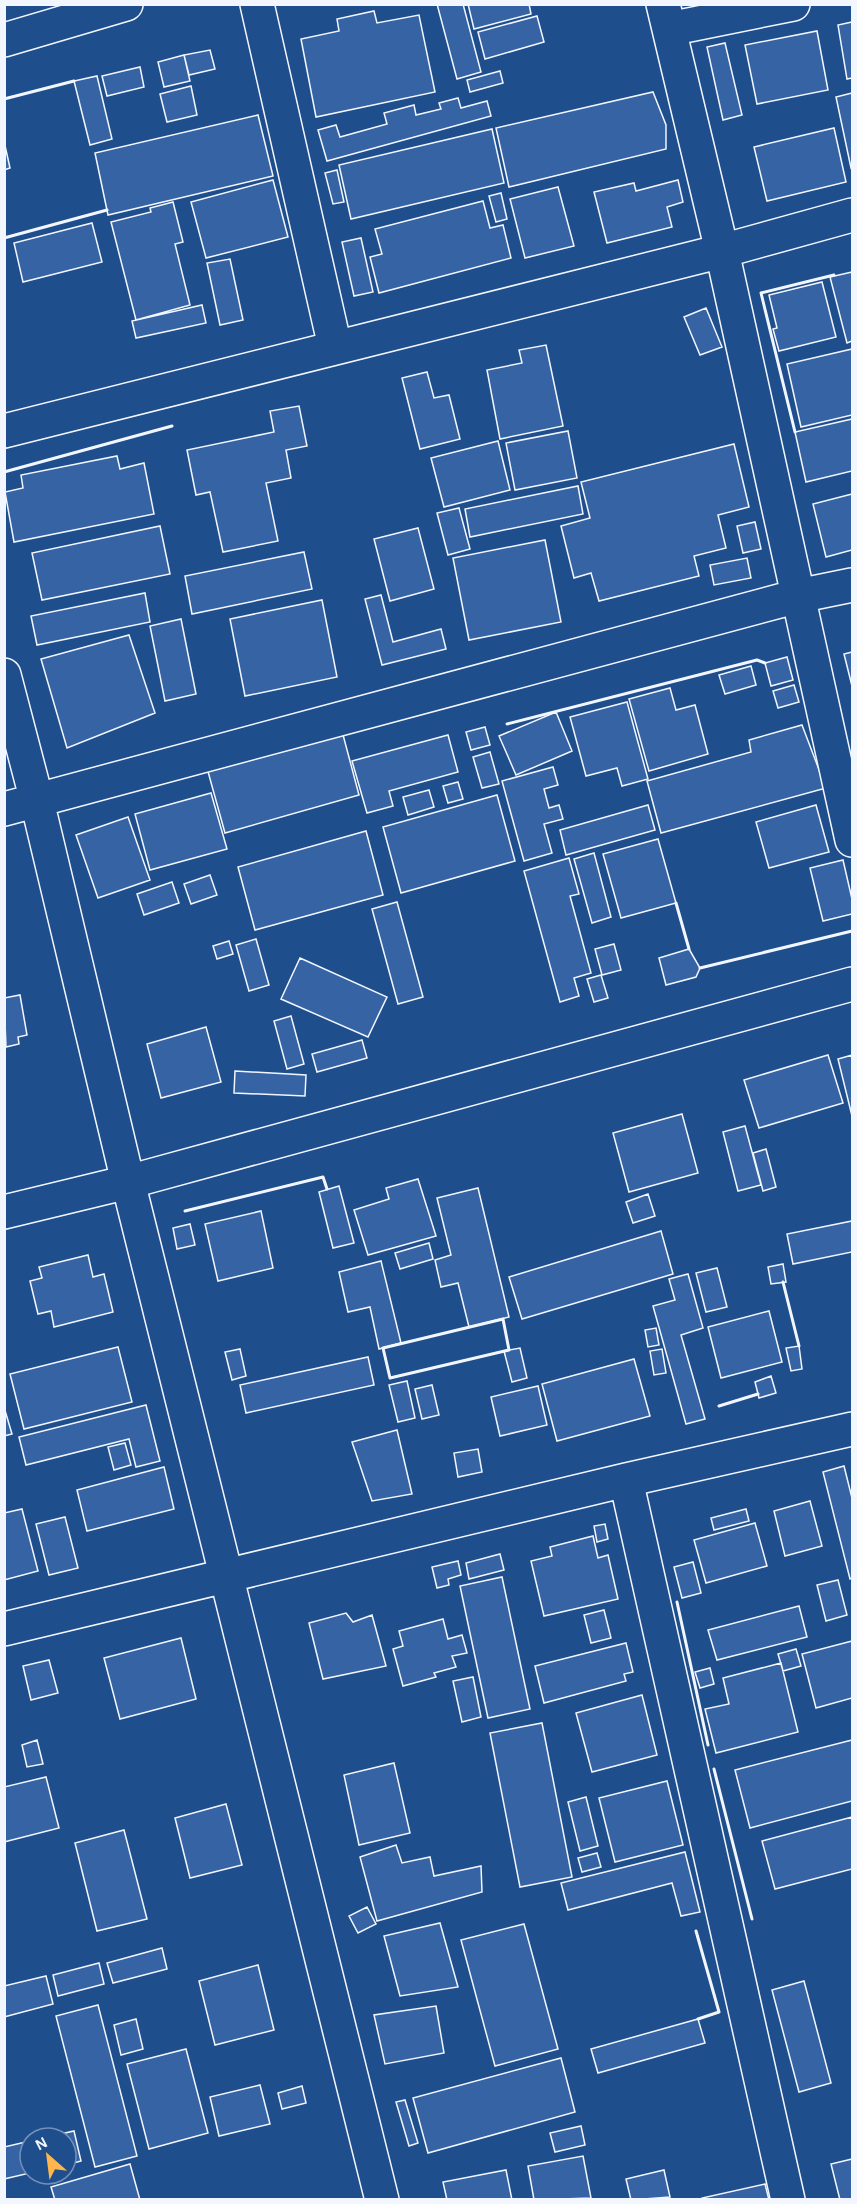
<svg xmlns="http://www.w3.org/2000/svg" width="857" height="2204" font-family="'Alegreya Sans',sans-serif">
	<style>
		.building { fill: #3563a3; stroke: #f2f6ff; stroke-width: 1.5 }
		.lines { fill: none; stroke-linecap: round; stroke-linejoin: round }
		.minor-casing { stroke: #f2f6ff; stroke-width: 36 }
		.minor { stroke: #1f4e8c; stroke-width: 33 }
		.wall { stroke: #f2f6ff; stroke-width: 3 }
	</style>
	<rect width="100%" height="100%" fill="#1f4e8c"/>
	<path class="building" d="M437 4H463L481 72 457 79Z
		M468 4H529L531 14 474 29Z
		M374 11 377 23 419 15 435 92 316 117 301 39 339 31 337 19Z
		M537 16 544 42 485 59 478 32Z
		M852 22V78L847 79 838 25Z
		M817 31 828 90 757 104 745 45Z
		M725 43 742 115 723 120 707 47Z
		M210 50 215 69 189 75 184 55Z
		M184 55 190 81 164 87 158 62Z
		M140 67 144 87 107 96 102 76Z
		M500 71 503 83 470 92 467 80Z
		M97 76 112 139 90 145 74 81Z
		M191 86 197 115 167 122 160 94Z
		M653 92 666 125V149L509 187 496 128Z
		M852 93V167L851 168 836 97Z
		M458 98 461 108 487 101 491 116 327 161 318 130 336 125 340 137 387 124 384 113 414 105 416 115 441 109 439 103Z
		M258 115 273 176 108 215 95 153Z
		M834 128 846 182 767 201 754 147Z
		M492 129 504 183 351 219 339 165Z
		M4 141 10 168 4 170Z
		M337 170 344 202 333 204 325 173Z
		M273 180 288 237 206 258 191 202Z
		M678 180 683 202 667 207 672 227 607 243 594 192 634 183 636 191Z
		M558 187 574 246 525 258 510 199Z
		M501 193 507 219 496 222 489 196Z
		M483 201 490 228 503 225 511 258 379 293 370 257 382 254 375 229Z
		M173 202 183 242 175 244 190 305 136 320 111 222 151 212 150 208Z
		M92 223 102 262 23 282 14 243Z
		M361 238 373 292 354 296 342 242Z
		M230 259 243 320 220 325 207 263Z
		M852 272V341L847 343 830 277Z
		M822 282 836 337 779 351 773 329 777 328 769 295Z
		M202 305 206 323 136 338 132 321Z
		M706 308 722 347 700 355 684 317Z
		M546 345 563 426 500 439 487 370 522 363 519 350Z
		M852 349V415L801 427 787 364Z
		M427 372 434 398 449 395 460 439 420 449 402 378Z
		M299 406 307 446 286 450 291 478 266 483 278 541 223 552 210 492 196 495 187 450 274 432 270 411Z
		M852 419V471L806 482 795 432Z
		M568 431 577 478 515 490 506 443Z
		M498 441 510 490 444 507 431 458Z
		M734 444 749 507 718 515 726 548 694 556 699 576 599 601 591 573 574 578 561 526 590 518 581 482Z
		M117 456 120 469 144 463 154 514 14 542 5 492 23 488 21 475Z
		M578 486 583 514 470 537 465 509Z
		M852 494V550L826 557 813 504Z
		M459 508 470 549 448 555 437 513Z
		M755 522 761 549 743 553 737 526Z
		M160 526 170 574 42 600 32 553Z
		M418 528 434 589 390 601 374 539Z
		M545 540 561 622 469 640 453 558Z
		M304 552 312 589 192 614 185 576Z
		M747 558 751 578 714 585 710 565Z
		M145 593 150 622 37 645 31 616Z
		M381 595 393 642 441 629 446 649 382 665 365 599Z
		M322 600 337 677 245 696 230 619Z
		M181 619 196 694 165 701 150 626Z
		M129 635 155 713 67 748 41 659Z
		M852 652V686L844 654Z
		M787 657 793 680 771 686 765 663Z
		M751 666 756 685 725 694 719 675Z
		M794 685 799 702 778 708 773 691Z
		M670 688 676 710 695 705 708 754 649 771 629 699Z
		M627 702 648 779 622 786 617 768 586 776 570 717Z
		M556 712 572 751 516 775 499 736Z
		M802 725 826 788 661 833 647 781 751 752 749 740Z
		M485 727 490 745 471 750 466 732Z
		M342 731 359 795 225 833 207 768Z
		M448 735 458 772 389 791 393 806 367 813 352 761Z
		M490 752 499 784 482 788 473 757Z
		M553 767 558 785 544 789 549 808 559 805 563 819 544 824 552 853 524 861 502 781Z
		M458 782 463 799 448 803 443 786Z
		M429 790 434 807 408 815 403 797Z
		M211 793 227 849 150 870 135 814Z
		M497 795 515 861 401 893 383 827Z
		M648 805 655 830 566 855 560 830Z
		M816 805 829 852 769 868 756 822Z
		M128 817 150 880 98 898 76 835Z
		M366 831 383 895 255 930 238 867Z
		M658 839 676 903 621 918 603 854Z
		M594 853 611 917 592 923 574 859Z
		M569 858 579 894 570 896 591 973 574 978 579 996 560 1002 524 871Z
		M843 860 852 899V914L823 921 810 868Z
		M210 875 217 895 191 904 184 884Z
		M172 882 179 903 144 915 137 894Z
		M397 902 423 997 398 1004 372 909Z
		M256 939 269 985 249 991 236 945Z
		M229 941 233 954 217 959 213 946Z
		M614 944 621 970 602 975 595 949Z
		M689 949 700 968 696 977 666 985 659 958Z
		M300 958 387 997 368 1037 281 999Z
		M601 975 608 998 594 1002 587 979Z
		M20 995 27 1035 18 1037 19 1044 6 1047 4 998Z
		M291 1016 304 1064 287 1069 274 1021Z
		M206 1027 221 1082 161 1098 147 1044Z
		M362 1040 367 1058 317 1072 312 1054Z
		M828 1055 843 1103 759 1128 744 1080Z
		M852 1055V1116L838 1059Z
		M235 1071 306 1075 305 1096 234 1093Z
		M682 1114 698 1173 629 1192 613 1133Z
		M745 1126 761 1185 738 1191 723 1132Z
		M766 1149 776 1187 763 1191 753 1153Z
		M418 1179 436 1236 368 1255 354 1210 389 1199 386 1188Z
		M339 1186 354 1243 333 1248 319 1192Z
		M478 1188 509 1317 469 1327 458 1283 441 1287 435 1260 451 1255 437 1198Z
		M648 1194 655 1216 633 1223 626 1202Z
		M261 1211 273 1268 218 1281 205 1224Z
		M852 1221V1252L793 1264 787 1234Z
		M190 1224 195 1245 177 1249 173 1228Z
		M661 1231 673 1274 522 1319 509 1277Z
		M429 1243 433 1259 400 1269 395 1253Z
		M88 1255 93 1277 104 1274 113 1312 54 1327 51 1311 38 1314 30 1281 42 1278 39 1267Z
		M381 1261 401 1343 379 1349 370 1307 348 1312 339 1272Z
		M783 1264 786 1282 771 1284 768 1267Z
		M717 1268 727 1307 706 1312 696 1273Z
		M688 1274 703 1328 681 1335 705 1419 686 1424 653 1306 675 1300 669 1279Z
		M769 1311 782 1362 721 1378 708 1327Z
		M656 1328 659 1345 648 1347 645 1330Z
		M799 1346 802 1369 791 1371 786 1348Z
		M118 1347 132 1402 24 1429 10 1374Z
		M520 1348 527 1378 512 1382 504 1351Z
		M240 1349 246 1376 232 1380 225 1352Z
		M662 1349 666 1373 654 1375 650 1351Z
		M368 1357 374 1385 246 1413 240 1385Z
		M634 1359 650 1416 557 1441 542 1384Z
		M771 1376 776 1393 759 1398 755 1382Z
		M407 1381 415 1418 398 1422 389 1385Z
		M432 1385 439 1415 422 1419 415 1389Z
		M538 1386 547 1425 500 1436 491 1397Z
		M146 1405 160 1461 136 1467 129 1439 26 1465 19 1437Z
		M4 1407 12 1434 4 1436Z
		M397 1430 412 1494 372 1501 352 1442Z
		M125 1443 131 1465 114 1470 108 1447Z
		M478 1449 482 1472 458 1477 454 1453Z
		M844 1466 852 1498V1578L850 1579 823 1472Z
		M164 1467 174 1509 87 1531 77 1490Z
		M810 1501 822 1546 785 1556 774 1511Z
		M22 1509 38 1571 4 1580V1513Z
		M746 1509 749 1521 714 1530 711 1518Z
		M65 1517 78 1568 49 1575 36 1524Z
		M755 1523 767 1566 706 1583 694 1540Z
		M605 1524 608 1539 597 1542 594 1526Z
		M593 1536 598 1558 608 1555 618 1599 544 1616 531 1561 552 1556 550 1547Z
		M500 1554 504 1570 469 1579 466 1563Z
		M458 1561 461 1575 448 1579 449 1585 437 1588 432 1567Z
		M693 1562 701 1593 682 1598 674 1567Z
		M502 1577 530 1709 488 1718 460 1586Z
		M838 1580 847 1615 826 1621 817 1585Z
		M799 1606 807 1637 717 1660 708 1630Z
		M604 1610 611 1638 591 1643 584 1615Z
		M346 1613 353 1622 372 1615 386 1666 323 1679 309 1623Z
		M443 1619 448 1639 462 1635 467 1653 452 1656 456 1667 434 1673 436 1677 403 1686 393 1649 403 1646 399 1631Z
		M181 1638 196 1699 120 1719 104 1658Z
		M852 1641V1698L816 1708 802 1654Z
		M626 1643 633 1672 624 1674 626 1681 544 1703 535 1666Z
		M796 1649 801 1666 783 1671 778 1654Z
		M49 1660 58 1693 31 1700 23 1666Z
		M781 1663 798 1732 716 1753 705 1709 729 1704 723 1678Z
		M710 1668 714 1684 700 1688 695 1672Z
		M473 1677 481 1717 462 1722 453 1681Z
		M642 1695 657 1755 592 1772 576 1713Z
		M542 1723 572 1877 520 1887 490 1733Z
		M37 1740 43 1764 27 1767 22 1745Z
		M852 1740V1801L750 1828 735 1770Z
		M394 1763 410 1833 359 1845 344 1775Z
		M46 1777 59 1828 4 1842V1787Z
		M667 1781 683 1845 615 1862 599 1798Z
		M586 1797 598 1846 580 1851 568 1802Z
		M226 1804 242 1865 190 1878 175 1818Z
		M852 1817V1869L775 1889 762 1841Z
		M124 1830 147 1919 97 1931 75 1843Z
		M396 1845 402 1863 430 1857 434 1876 481 1866 482 1892 377 1921 360 1857Z
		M685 1852 700 1912 681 1916 672 1883 568 1910 561 1883Z
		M597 1853 601 1867 582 1872 578 1858Z
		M367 1907 376 1924 358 1933 349 1916Z
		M440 1923 458 1987 400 1996 384 1936Z
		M524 1924 558 2049 495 2066 461 1940Z
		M162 1948 167 1969 113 1983 107 1963Z
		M99 1963 104 1984 58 1996 53 1975Z
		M258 1965 274 2030 215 2045 199 1981Z
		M46 1976 53 2004 4 2017V1986Z
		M804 1981 831 2083 799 2092 772 1990Z
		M98 2005 137 2156 95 2167 56 2016Z
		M436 2006 444 2053 385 2064 374 2015Z
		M136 2019 143 2049 121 2055 114 2025Z
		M698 2019 705 2043 598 2073 591 2049Z
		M186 2049 208 2133 149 2149 127 2064Z
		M561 2058 575 2112 428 2153 413 2098Z
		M260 2085 270 2124 219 2136 210 2097Z
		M302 2086 306 2103 282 2109 278 2093Z
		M405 2100 418 2143 409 2146 396 2102Z
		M581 2126 585 2145 555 2152 550 2133Z
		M74 2131 81 2161 66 2165V2138H43Z
		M30 2141V2173L4 2179V2147Z
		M583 2156 591 2198 534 2200 528 2166Z
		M852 2159V2200H840L831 2164Z
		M130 2164 140 2200H55L51 2187Z
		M506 2170 512 2200H447L443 2182Z
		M664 2170 670 2197 631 2200 626 2179Z
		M765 2184 769 2200H702V2198Z"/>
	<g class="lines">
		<defs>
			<path id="minor" d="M257 4 335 347
				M663 4 722 251 852 840
				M669 29 793 4
				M4 40 126 4
				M4 431 722 251 852 215
				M4 675 37 801 128 1182 382 2200
				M4 809 798 596 852 585
				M4 1212 128 1182 852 984
				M626 1480 788 2200
				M4 1629 626 1480 852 1429"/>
		</defs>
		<use href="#minor" class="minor-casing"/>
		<use href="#minor" class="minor"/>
		<path class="wall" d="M4 99 74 81
			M4 238 107 210
			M795 432 761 293 834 275
			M4 472 172 426
			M507 724 757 660 765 663
			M676 903 689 949
			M700 968 852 931
			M185 1211 323 1177 327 1189
			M783 1282 799 1346
			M503 1319 509 1350 390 1378 383 1348Z
			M719 1406 758 1394
			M677 1602 708 1745
			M714 1769 752 1919
			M696 1931 719 2012 698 2019"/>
	</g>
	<rect width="857" height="2204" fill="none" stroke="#f2f6ff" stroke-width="12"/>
	<g transform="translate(48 2156) rotate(332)"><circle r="28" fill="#1f4e8c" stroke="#7391ba" stroke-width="1.5"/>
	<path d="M0-4.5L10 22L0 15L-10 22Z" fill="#ffb74d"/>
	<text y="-9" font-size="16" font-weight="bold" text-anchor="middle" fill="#f2f6ff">N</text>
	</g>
</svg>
